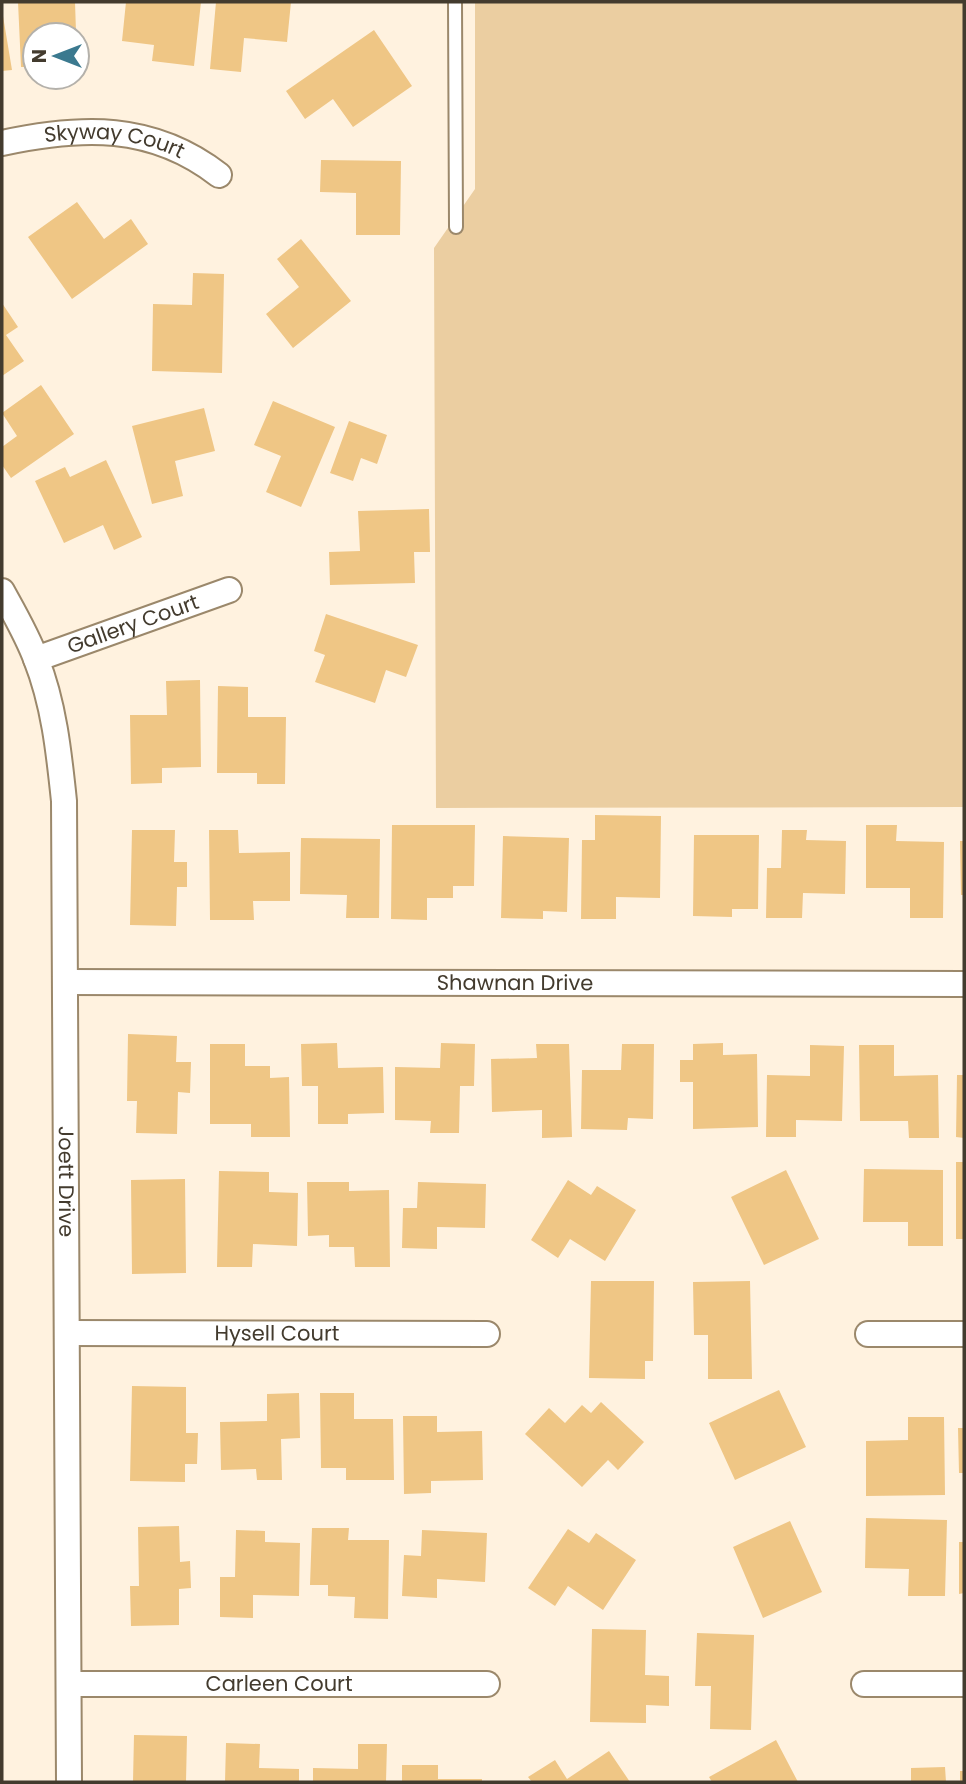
<svg xmlns="http://www.w3.org/2000/svg" width="966" height="1784" font-family="Poppins,sans-serif">
	<style>
		.green { fill: #ebcea1 }
		.building { fill: #efc685 }
		.lines { fill: none; stroke-linecap: round; stroke-linejoin: round }
		.service-casing { stroke: #9b886b; stroke-width: 16 }
		.minor-casing { stroke: #9b886b; stroke-width: 28 }
		.service { stroke: #fff; stroke-width: 12 }
		.minor { stroke: #fff; stroke-width: 24 }
		.labels { text-anchor: middle; stroke-width: 7; stroke-linejoin: round; paint-order: stroke }
		.street-label { font-size: 21px; fill: #433b2e; stroke: #fff }
	</style>
	<rect width="100%" height="100%" fill="#fff2df"/>
	<path class="green" d="M475 2H964V807L436 808 434 248 475 189Z"/>
	<path class="building" d="M18 2H75L76 32 35 35V67H21Z
		M126 2H201L194 66 152 61 154 45 122 41Z
		M216 2H291L287 42 244 38 241 72 210 69Z
		M2 10 12 70 2 71Z
		M374 30 412 86 353 127 333 99 305 119 286 91Z
		M321 160 401 161 400 235H356V193L320 192Z
		M77 202 104 239 131 219 148 244 72 299 28 237Z
		M301 239 351 301 293 348 266 314 299 287 277 259Z
		M193 273 224 274 222 373 152 371 153 304 192 305Z
		M2 303 18 327 6 335 24 361 2 376Z
		M41 385 74 434 11 478 2 465V447L17 436 2 413Z
		M273 401 335 427 301 507 266 492 281 456 254 445Z
		M204 408 215 451 175 461 183 496 152 504 132 426Z
		M349 421 387 435 377 464 361 458 353 481 330 473Z
		M106 460 142 537 114 550 103 525 64 543 35 481 65 467 70 477Z
		M429 509 430 552H414L415 583 330 585 329 552 360 551 358 511Z
		M326 614 418 645 406 677 386 670 375 703 315 682 325 655 314 651Z
		M200 680 201 767 162 768V783L131 784 130 715H167L166 681Z
		M218 686 248 687V717H286L285 784H257V773H217Z
		M595 815 661 816 660 898 616 897V919H581L582 840H595Z
		M392 825H475L474 886H453V898H427V920L391 919Z
		M866 825H897L896 841 944 842 943 918H910V888H866Z
		M132 830H175L174 862H187V887H177L176 926 130 925Z
		M209 830H238L239 853 290 852V901H253L254 920H210Z
		M782 830H807L806 840 846 841 845 894 803 893 802 918H766L767 868H781Z
		M694 835H759L758 909H732V917L693 916Z
		M503 836 569 838 567 912 543 911V919L501 918Z
		M301 838 380 839 379 918H346L347 895 300 894Z
		M960 841H964V895H961Z
		M128 1034 177 1036 176 1062H191L190 1093 178 1092 177 1134 136 1133 137 1101H127Z
		M337 1043 338 1068 383 1067 384 1113 348 1114V1124H318V1086H302L301 1044Z
		M441 1043 475 1044 474 1086H460L459 1133H430L431 1121 395 1120V1067L440 1068Z
		M723 1043V1055L757 1054 758 1127 693 1129V1082H680V1060H693V1044Z
		M210 1044H245V1066H270V1078L289 1077 290 1137H251V1124H210Z
		M536 1044H569L572 1137 542 1138V1110L492 1112 491 1059 537 1058Z
		M622 1044H654L653 1119 628 1118 627 1130 581 1129 582 1070H621Z
		M810 1045 844 1046 842 1121 796 1120V1137H766L767 1075 810 1076Z
		M859 1045H894V1076L938 1075 939 1138H909L908 1121H860Z
		M957 1075H964V1138L956 1137Z
		M956 1162H964V1239H956Z
		M864 1169 943 1170V1246H908V1222H863Z
		M786 1170 819 1239 764 1265 731 1197Z
		M219 1171 269 1172V1192L298 1193 297 1246 253 1244 252 1267H217Z
		M185 1179 186 1273 132 1274 131 1180Z
		M568 1180 591 1195 597 1186 636 1210 605 1261 570 1239 558 1258 531 1240Z
		M307 1182H349V1191L389 1190 390 1267H355L354 1247H329V1235L308 1236Z
		M418 1182 486 1184 485 1228 437 1227V1249L402 1248 403 1208H417Z
		M591 1281H654L653 1361H645V1379L589 1378Z
		M750 1281 752 1379H708V1335H694L693 1282Z
		M132 1386 186 1387V1433H198L197 1464H185V1482L130 1481Z
		M779 1390 806 1447 735 1480 709 1423Z
		M299 1393 300 1438 281 1439 282 1480H257L256 1469 221 1470 220 1422 267 1421V1394Z
		M320 1393H354V1419H393L394 1480H346V1468H321Z
		M601 1402 644 1442 618 1470 608 1460 582 1487 525 1434 549 1408 565 1423 582 1405 591 1413Z
		M403 1416H437V1432L482 1431 483 1480 431 1481V1493L404 1494Z
		M908 1417H944L945 1495 866 1496V1441L908 1440Z
		M958 1428H964V1473H959Z
		M866 1518 947 1520 945 1596H908L909 1569 865 1568Z
		M790 1521 822 1592 763 1618 733 1547Z
		M179 1526 180 1562 190 1561 191 1588 179 1589V1625L131 1626 130 1586H139L138 1527Z
		M312 1528H349L348 1540H389L388 1619 354 1618 355 1597 328 1596V1585H310Z
		M568 1529 589 1543 596 1533 636 1560 603 1610 568 1586 555 1606 528 1588Z
		M236 1530 265 1531V1542L300 1543 299 1596 253 1595V1618L220 1617V1577H235Z
		M422 1530 487 1533 485 1582 437 1579V1598L402 1596 404 1555 421 1556Z
		M959 1542H964V1593L959 1594Z
		M592 1629 646 1630 645 1675 669 1676V1706L646 1705V1723L590 1722Z
		M697 1633 754 1635 751 1730 710 1729 711 1686H695Z
		M134 1735 187 1736 186 1782H133Z
		M776 1740 798 1782H712L709 1777Z
		M226 1743 260 1744 259 1768 299 1769V1782H225Z
		M358 1744H387L386 1782H313V1768L358 1769Z
		M609 1751 630 1782H532L528 1777 555 1760 567 1779Z
		M402 1765H438V1779H482V1782H402Z
		M945 1767 946 1782H911V1768Z
		M960 1771H964V1782H960Z"/>
	<g class="lines">
		<defs>
			<path id="service" d="M455 2 456 227"/>
			<g id="minor">
				<path id="s1" d="M2 143C81 126 152 123 219 175"/>
				<path id="s2" d="M2 591C14 613 27 635 36 659 54 704 59 753 64 801L69 1782"/>
				<path id="s3" d="M36 659 229 590"/>
				<path id="s4" d="M65 982 964 984"/>
				<path id="s5" d="M67 1333 487 1334"/>
				<path d="M868 1334H964"/>
				<path id="s6" d="M69 1684H487"/>
				<path d="M864 1684H964"/>
			</g>
		</defs>
		<use href="#service" class="service-casing"/>
		<use href="#minor" class="minor-casing"/>
		<use href="#service" class="service"/>
		<use href="#minor" class="minor"/>
	</g>
	<g class="labels">
		<g class="street-label">
			<text dy="7" stroke="none"><textPath href="#s1" startOffset="114">Skyway Court</textPath></text>
			<text dy="7" stroke="none"><textPath href="#s3" startOffset="103">Gallery Court</textPath></text>
			<text dy="7" stroke="none"><textPath href="#s4" startOffset="450">Shawnan Drive</textPath></text>
			<text dy="7" stroke="none"><textPath href="#s2" startOffset="602">Joett Drive</textPath></text>
			<text dy="7" stroke="none"><textPath href="#s5" startOffset="210">Hysell Court</textPath></text>
			<text dy="7" stroke="none"><textPath href="#s6" startOffset="210">Carleen Court</textPath></text>
		</g>
	</g>
	<rect width="966" height="1784" fill="none" stroke="#433b2e" stroke-width="7"/>
	<g transform="translate(56 56) rotate(270)"><circle r="33" fill="#ffffff" stroke="#b4b1ab" stroke-width="2"/>
	<path d="M0-5L12 26L0 18L-12 26Z" fill="#3b798f"/>
	<text y="-10" font-size="19" font-weight="bold" text-anchor="middle" fill="#433b2e">N</text>
	</g>
</svg>
